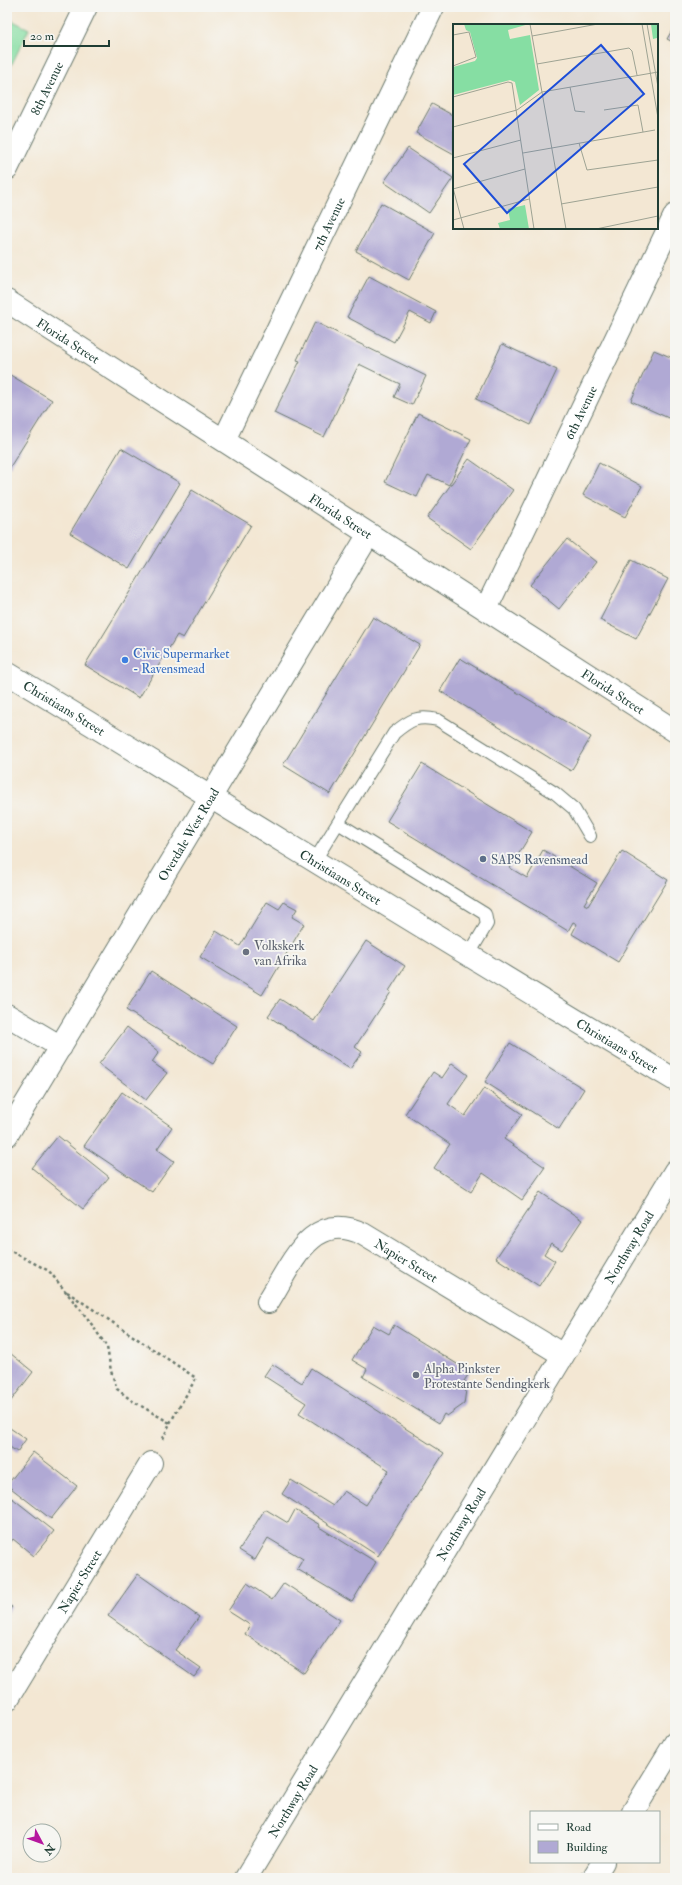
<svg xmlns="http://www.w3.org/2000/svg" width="682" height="1885" font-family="'IM FELL Double Pica',serif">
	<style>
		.green { fill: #86dea3; stroke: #528e6c }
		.building { fill: #b0a9d4 }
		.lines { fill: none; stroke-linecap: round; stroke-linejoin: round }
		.lane-casing { stroke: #69786c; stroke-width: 14 }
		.street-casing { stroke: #69786c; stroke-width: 24 }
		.path { stroke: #69786c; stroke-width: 2.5; stroke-dasharray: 3 3; stroke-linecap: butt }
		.lane { stroke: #fff; stroke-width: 12 }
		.street { stroke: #fff; stroke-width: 22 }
		.shop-dot { fill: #3f7fe0; stroke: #f6f6f2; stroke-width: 1.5 }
		.service-dot { fill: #5c6f8a; stroke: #f6f6f2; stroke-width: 1.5 }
		.worship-dot { fill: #6b7280; stroke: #f6f6f2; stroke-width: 1.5 }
		.labels { text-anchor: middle; stroke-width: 3.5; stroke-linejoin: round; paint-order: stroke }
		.street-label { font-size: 13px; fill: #1f3d34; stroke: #f6f6f2 }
		.shop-label { font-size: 13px; fill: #366cbe; stroke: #f6f6f2; text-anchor: start }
		.service-label { font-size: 13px; fill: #4e5e75; stroke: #f6f6f2; text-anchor: start }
		.worship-label { font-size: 13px; fill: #5b616d; stroke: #f6f6f2; text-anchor: start }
		.inset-road { fill: none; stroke: #9ea393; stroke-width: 1 }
		.view { fill: #1d4ed8; fill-opacity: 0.15; stroke: #1d4ed8; stroke-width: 2 }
		.inset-edge { fill: none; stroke: #1f3d34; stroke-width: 2 }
	</style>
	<rect width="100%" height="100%" fill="#f6f6f2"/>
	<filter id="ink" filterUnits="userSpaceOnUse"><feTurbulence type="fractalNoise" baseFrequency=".025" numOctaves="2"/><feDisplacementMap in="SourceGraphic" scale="8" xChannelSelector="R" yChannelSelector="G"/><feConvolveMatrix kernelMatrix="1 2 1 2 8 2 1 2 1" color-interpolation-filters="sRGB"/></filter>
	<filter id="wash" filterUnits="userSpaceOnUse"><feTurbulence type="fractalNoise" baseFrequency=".012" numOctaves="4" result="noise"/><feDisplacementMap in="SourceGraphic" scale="16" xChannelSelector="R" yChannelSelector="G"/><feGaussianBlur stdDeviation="0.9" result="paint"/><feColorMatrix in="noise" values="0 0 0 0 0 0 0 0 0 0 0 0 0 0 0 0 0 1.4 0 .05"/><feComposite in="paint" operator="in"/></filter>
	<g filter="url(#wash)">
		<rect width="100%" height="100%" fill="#f3e7d3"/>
		<path class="green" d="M7 18 29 29 7 74Z"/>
		<g id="blocks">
			<path class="building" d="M675 25V43L667 39Z
				M432 104 454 116V154L416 133Z
				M408 148 453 178 429 213 384 182Z
				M381 203 435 233 409 280 356 251Z
				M369 276 436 312 431 323 410 312 394 342 347 317Z
				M315 322 426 376 412 405 394 397 400 384 359 364 324 437 274 413 300 361 297 360Z
				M502 344 557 370 531 425 476 399Z
				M654 350 675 359V421L631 401Z
				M7 373 52 400 10 467 7 465Z
				M418 413 471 439 449 485 428 475 417 497 385 482Z
				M121 448 180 483 129 569 70 533Z
				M469 459 513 490 471 549 427 518Z
				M599 463 642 486 625 517 583 495Z
				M192 490 251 525 183 638 177 635 139 698 85 665Z
				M567 539 596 562 559 609 530 585Z
				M631 560 668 579 636 639 600 620Z
				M373 617 420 645 330 794 283 765Z
				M460 658 591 737 571 771 440 691Z
				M422 764 532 832 510 868 527 878 543 850 597 883 584 904 588 906 622 851 668 880 618 962 572 934 577 924 573 922 568 931 387 821Z
				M267 902 279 909 284 902 297 909 292 917 304 924 262 995 200 957 216 931 240 946Z
				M366 941 405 966 389 991 391 992 355 1047 362 1052 350 1069 268 1016 280 999 314 1021Z
				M151 971 237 1026 213 1064 126 1010Z
				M127 1027 159 1052 152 1062 167 1073 146 1100 99 1064Z
				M510 1043 584 1089 559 1129 485 1082Z
				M452 1063 468 1075 448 1104 465 1116 484 1088 522 1114 504 1139 545 1167 522 1200 483 1173 471 1192 434 1168 450 1144 405 1114 433 1072 442 1078Z
				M122 1092 172 1127 157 1149 174 1161 152 1192 84 1146Z
				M58 1136 109 1177 83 1209 32 1168Z
				M540 1192 582 1220 562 1250 551 1243 544 1254 555 1261 539 1286 496 1258Z
				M373 1325 389 1334 394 1325 470 1372 464 1381 467 1383 464 1404 447 1416 444 1414 439 1423 363 1377 367 1369 352 1360Z
				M10 1353 33 1372 7 1406V1355Z
				M272 1364 302 1383 311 1368 444 1453 378 1556 282 1494 291 1480 333 1506 344 1491 366 1505 389 1470 299 1413 306 1403 264 1376Z
				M7 1426 26 1439 17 1452 7 1445Z
				M33 1452 77 1486 51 1519 7 1485Z
				M12 1498 54 1531 34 1556 13 1539 7 1547V1504Z
				M265 1509 288 1523 295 1510 320 1525 319 1527 376 1562 352 1602 297 1569 303 1559 268 1538 255 1560 239 1550Z
				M138 1574 199 1617 175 1650 201 1668 194 1677 108 1616Z
				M247 1583 272 1600 284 1583 340 1620 304 1673 245 1634 250 1625 228 1611Z
				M7 1603 12 1607 7 1613Z"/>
		</g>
	</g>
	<g filter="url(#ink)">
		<use href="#blocks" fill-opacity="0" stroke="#69786c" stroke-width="1"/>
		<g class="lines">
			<defs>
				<path id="lane" d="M338 823 485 914 487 924 468 956
					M315 860 394 733C410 720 417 715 438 720L555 793 574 809 590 836"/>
				<g id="street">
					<path id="s1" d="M7 169 86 7"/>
					<path id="s2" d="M7 301 675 731"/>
					<path id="s3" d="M224 440 433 7"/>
					<path id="s4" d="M486 609 675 215"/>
					<path id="s5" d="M7 673C230 808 451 946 675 1080"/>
					<path d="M7 1015 61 1047"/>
					<path id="s6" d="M7 1135 369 534"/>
					<path id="s7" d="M268 1302C291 1266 311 1209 363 1234L563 1355"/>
					<path id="s8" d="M7 1700 151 1463"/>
					<path d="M633 1812 675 1743"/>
					<path id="s9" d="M246 1878 675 1171"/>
					<path d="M593 1878 603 1862"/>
				</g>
			</defs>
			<use href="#lane" class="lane-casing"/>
			<use href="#street" class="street-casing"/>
			<path class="path" d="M7 1249 49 1271 88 1319 107 1347 111 1371 117 1389 131 1400 170 1423 162 1441
				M67 1292 196 1378 170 1423"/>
			<use href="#lane" class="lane"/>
			<use href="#street" class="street"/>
		</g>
	</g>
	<circle class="shop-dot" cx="125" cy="660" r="4"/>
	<circle class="service-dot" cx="483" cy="859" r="4"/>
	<g class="worship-dot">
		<circle cx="246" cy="952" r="4"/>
		<circle cx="416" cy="1375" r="4"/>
	</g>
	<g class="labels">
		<g class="street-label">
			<text dy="5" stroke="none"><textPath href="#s1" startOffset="90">8th Avenue</textPath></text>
			<text dy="5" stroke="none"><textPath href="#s3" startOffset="240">7th Avenue</textPath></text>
			<text dy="5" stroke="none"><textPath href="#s2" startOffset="73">Florida Street</textPath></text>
			<text dy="5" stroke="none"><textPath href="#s4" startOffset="218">6th Avenue</textPath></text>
			<text dy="5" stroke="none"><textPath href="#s2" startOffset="397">Florida Street</textPath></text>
			<text dy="5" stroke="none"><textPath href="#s2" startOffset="721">Florida Street</textPath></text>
			<text dy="5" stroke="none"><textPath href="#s5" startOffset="67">Christiaans Street</textPath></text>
			<text dy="5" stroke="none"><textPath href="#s6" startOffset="351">Overdale West Road</textPath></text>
			<text dy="5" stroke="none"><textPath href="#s5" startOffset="391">Christiaans Street</textPath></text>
			<text dy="5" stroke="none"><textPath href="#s5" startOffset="715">Christiaans Street</textPath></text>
			<text dy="5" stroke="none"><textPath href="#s9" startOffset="738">Northway Road</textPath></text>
			<text dy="5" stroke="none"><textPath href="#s7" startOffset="183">Napier Street</textPath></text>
			<text dy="5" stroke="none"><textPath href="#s9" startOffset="414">Northway Road</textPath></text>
			<text dy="5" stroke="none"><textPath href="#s8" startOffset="139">Napier Street</textPath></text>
			<text dy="5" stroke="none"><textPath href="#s9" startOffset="90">Northway Road</textPath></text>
		</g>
		<g class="shop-label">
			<text x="133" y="658">Civic Supermarket<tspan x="133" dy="15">- Ravensmead</tspan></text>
		</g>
		<g class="service-label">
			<text x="491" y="864">SAPS Ravensmead</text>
		</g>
		<g class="worship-label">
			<text x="254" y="950">Volkskerk<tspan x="254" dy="15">van Afrika</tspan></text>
			<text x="424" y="1373">Alpha Pinkster<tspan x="424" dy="15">Protestante Sendingkerk</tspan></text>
		</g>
	</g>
	<g transform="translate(453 24)">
		<rect width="205" height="205" fill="#f3e7d3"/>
		<path d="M11 0H76L55 6 56 11 57 15 77 11 86 66 67 81 62 58 57 56 0 71V43L22 37 24 34 17 8 13 6ZM198 0H205V17L204 14 200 15ZM72 181 76 205H47L45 199 57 196 55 185Z" fill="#86dea3"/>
		<path class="inset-road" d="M77 0 113 205M189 0 205 94M194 0 205 63M0 11 16 8 23 33 0 42M79 12 145 0M84 40 176 24 179 27 184 51M117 63 122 87 132 88M0 73 55 58 59 59 81 205M151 86 185 81 190 108M0 103 64 86 89 68 205 48M126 119 134 146 205 136M70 129 202 106M0 134 68 116M0 164 11 205M0 165 72 145M108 180 205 163M0 196 76 175M143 205 205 192"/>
		<path class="view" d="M148 21 191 70 54 189 11 140Z"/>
		<rect width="205" height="205" class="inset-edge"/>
	</g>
	<rect width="682" height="1885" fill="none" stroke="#f6f6f2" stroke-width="24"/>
	<rect x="530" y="1811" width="130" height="52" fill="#f6f6f2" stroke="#a0aca6"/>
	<rect x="538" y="1824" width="20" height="6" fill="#ffffff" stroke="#a0aca6"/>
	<text x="566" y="1831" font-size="12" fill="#1f3d34">Road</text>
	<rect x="538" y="1841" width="20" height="12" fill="#b0a9d4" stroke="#a0aca6"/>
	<text x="566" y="1851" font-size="12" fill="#1f3d34">Building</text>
	<g transform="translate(42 1843) rotate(131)"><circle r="19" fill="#f6f6f2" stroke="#a0aca6"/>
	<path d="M0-3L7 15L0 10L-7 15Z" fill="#b5179e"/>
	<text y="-6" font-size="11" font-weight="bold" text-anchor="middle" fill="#1f3d34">N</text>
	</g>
	<path d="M24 40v6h85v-6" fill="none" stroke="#1f3d34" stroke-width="2"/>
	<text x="30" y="40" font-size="12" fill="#1f3d34" stroke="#f6f6f2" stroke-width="3" paint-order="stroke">20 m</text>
</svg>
